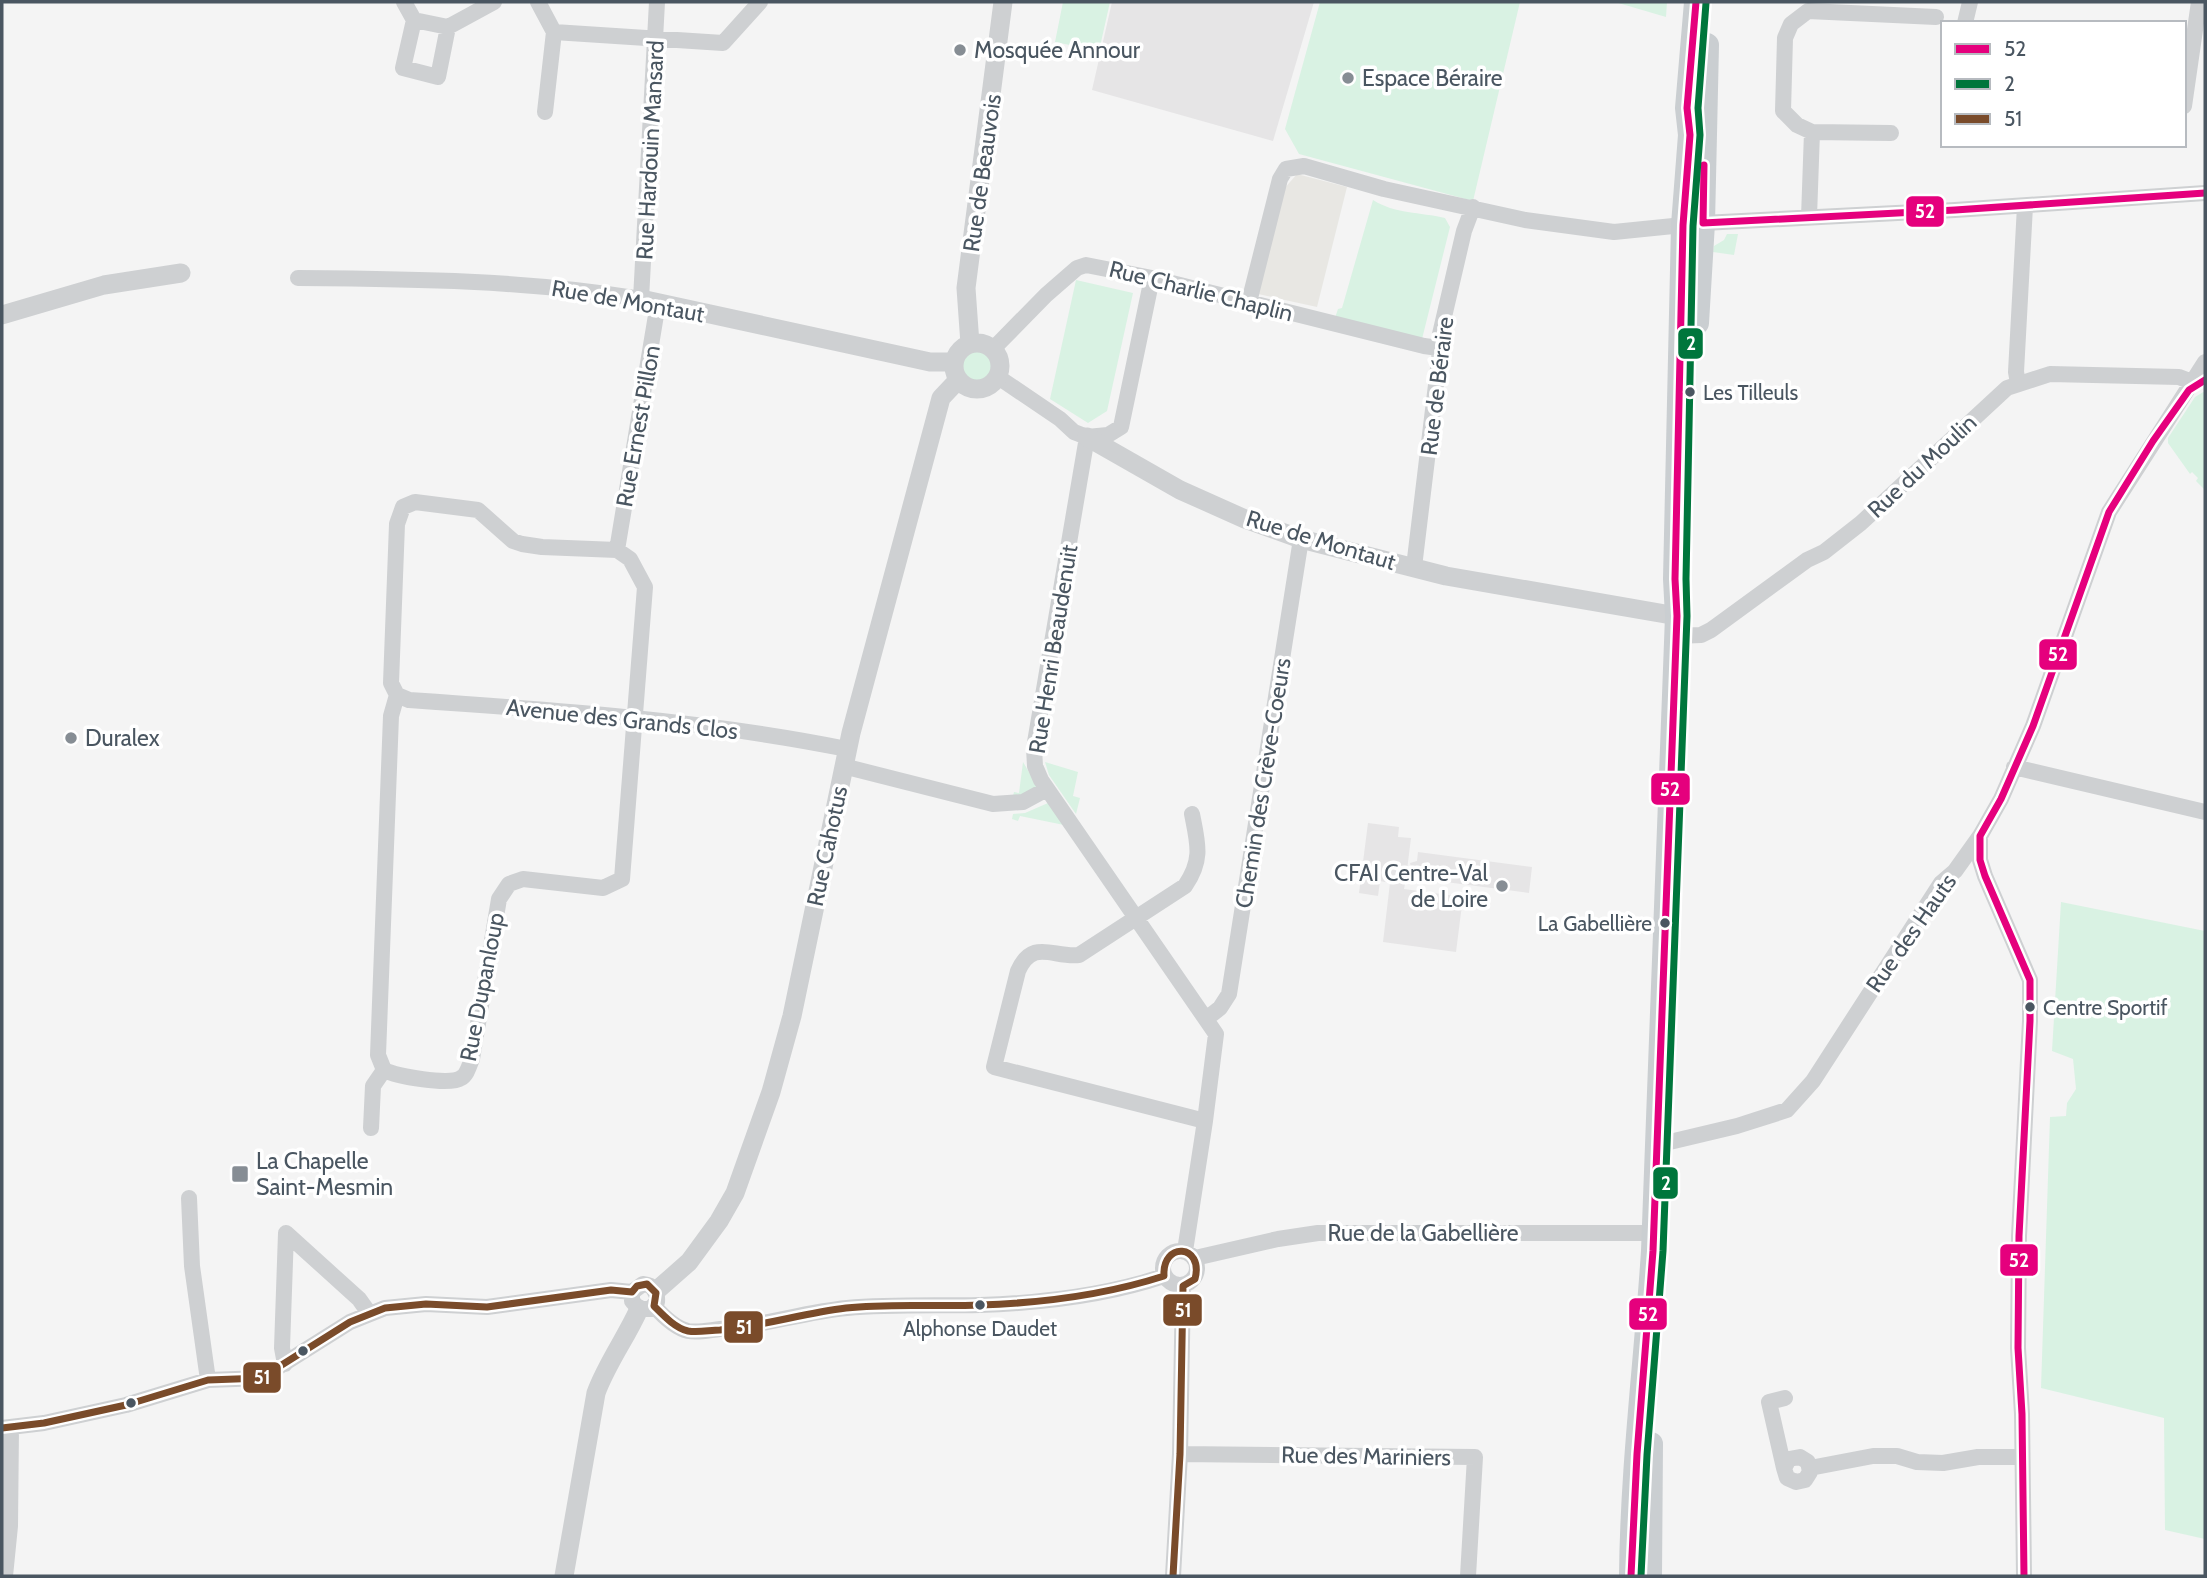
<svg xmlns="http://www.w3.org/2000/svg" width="2207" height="1578" font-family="Cabin,sans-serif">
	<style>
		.commercial { fill: #e8e7e3 }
		.education { fill: #e6e5e6 }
		.green { fill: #d9f2e3 }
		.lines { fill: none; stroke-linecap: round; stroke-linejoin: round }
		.minor { stroke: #ced0d2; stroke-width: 16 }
		.tertiary { stroke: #ced0d2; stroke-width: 19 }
		.primary { stroke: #caced1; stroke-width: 24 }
		.bus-1-casing { stroke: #fff; stroke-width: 12 }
		.bus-2-casing { stroke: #fff; stroke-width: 12 }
		.bus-3-casing { stroke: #fff; stroke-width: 12 }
		.bus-1 { stroke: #e5007d; stroke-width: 7 }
		.bus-2 { stroke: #00763c; stroke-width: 7 }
		.bus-3 { stroke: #7a4b2a; stroke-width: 7 }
		.poi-dot { fill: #868d94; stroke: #fff; stroke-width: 2.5 }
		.bus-dot { fill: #4a5661; stroke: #fff; stroke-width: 2.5 }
		.labels { text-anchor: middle; stroke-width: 7; stroke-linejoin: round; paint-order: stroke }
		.bus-label { font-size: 21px; fill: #4a5661; stroke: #fff; text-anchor: start }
		.poi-label { font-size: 23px; fill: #4a5661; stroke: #fff; text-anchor: start }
		.street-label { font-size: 23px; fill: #4a5661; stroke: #fff }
		.line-badge { stroke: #fff; stroke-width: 2.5 }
		.badge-label { font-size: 19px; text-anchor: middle; font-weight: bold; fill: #fff }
	</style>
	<rect width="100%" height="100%" fill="#f4f4f4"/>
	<path class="commercial" d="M1297 174 1347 187 1317 307 1258 294 1283 190Z"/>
	<path class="education" d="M1112 2H1314L1273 141 1092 90Z
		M1368 823 1399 827 1398 837 1411 838 1407 870H1412L1410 863 1417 861 1418 852 1532 867 1529 893 1415 878V876L1407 874 1404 889 1463 897 1456 952 1383 942 1390 883 1380 881 1378 896 1359 893Z"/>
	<path class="green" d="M1063 2H1110L1099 51 1055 42Z
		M1320 2H1520L1473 201 1299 154 1285 129Z
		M1615 2H1667L1666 17Z
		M1373 200C1395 214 1420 212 1445 218L1450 227 1422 339 1335 318 1338 309 1342 308Z
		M1727 234H1738L1734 255 1713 252 1714 246 1724 240Z
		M1076 280 1133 293 1107 411 1088 423 1050 399Z
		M962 367a16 16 0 1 1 32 0a16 16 0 1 1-32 0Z
		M2205 391V490L2196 481 2198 478 2192 472 2190 474 2168 443V438L2195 397Z
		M1023 762 1039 789 1025 795 1013 796 1014 792 1019 793Z
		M1045 762 1078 772 1073 796 1080 798 1076 814 1049 775Z
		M1048 803 1064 825 1020 816 1018 821 1012 819 1013 814 1025 813Z
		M2061 902 2205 931V1539L2165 1530 2164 1418 2041 1388 2050 1117 2066 1116 2067 1103 2076 1089 2073 1059 2052 1051Z"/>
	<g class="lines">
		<path class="minor" d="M404 2 414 20
			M538 2 554 32 723 43 760 2
			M1965 23 1970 2
			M448 27 438 77 403 68 414 20 448 27 494 2
			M2184 106 2199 2
			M545 112 554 32
			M1812 132 1797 125 1783 111 1785 38 1791 24 1808 11 1936 17
			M1809 217 1812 132 1891 133
			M298 278C412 279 527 280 641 299L657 2
			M1249 302 1280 179 1286 169 1304 166 1384 189 1525 220 1614 232 1703 223 1955 210 2205 193
			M993 349 1046 295 1077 268 1086 265 1152 278 1424 346 1439 348
			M998 377 1060 419 1074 432 1087 437
			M2018 383 2016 372 2025 206
			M1087 437 1034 748 1035 766 1041 780 1216 1034 1205 1121 1185 1251
			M1087 437 1108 435 1121 427 1152 278
			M617 550 658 303
			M1414 567 1439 360 1440 334 1464 231 1473 207
			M1676 636 1701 635 1711 630 1807 560 1824 552 1861 523 2007 388 2050 374 2179 377 2192 382
			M397 695 391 716 378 1055 384 1070C396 1076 450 1086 461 1078 467 1075 469 1066 472 1059L499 899 509 884 523 879 603 888 622 879 645 587 630 559 617 550
			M397 695 409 700C556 710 703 720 847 749
			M397 695 391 683 397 524 403 507 415 502 478 510 513 541 522 544 542 547 617 550
			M843 766 993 804 1023 802 1047 789
			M2014 767 2205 812
			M1192 814C1198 844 1203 860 1185 886L1079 955C1053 958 1033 938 1018 971L994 1067 1205 1121
			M1980 836V860L1985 876 2030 980V1021L2019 1236 2018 1348 2022 1414 2024 1576
			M1206 1019 1220 1008 1229 994 1301 539
			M371 1128 373 1086 384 1070
			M1657 1145 1737 1126 1787 1110 1813 1081 1941 883 1955 871 1980 836 2001 799 2033 726 2109 512 2205 362
			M189 1198 192 1266 208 1380
			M286 1233 359 1299 369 1313
			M1163 1268a17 17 0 1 1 34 0a17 17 0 1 1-34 0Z
			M1195 1258 1278 1239 1318 1233H1653
			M654 1306C662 1315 675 1328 688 1331 698 1333 710 1330 720 1329 763 1326 804 1312 847 1308 891 1304 936 1306 980 1305 1042 1303 1105 1296 1164 1276
			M285 1364 282 1348 286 1233
			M2 1428 44 1423 126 1405 208 1380 261 1378 350 1322 385 1308 426 1304 487 1307 611 1290 632 1292 643 1284C653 1285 658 1291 657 1302L650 1309H639L632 1301V1292
			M1180 1454 1475 1457 1468 1576
			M1784 1468 1787 1478 1796 1482 1805 1480 1810 1472 1808 1462 1800 1457 1789 1459 1784 1468 1769 1402 1785 1398
			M1810 1468 1873 1456H1897L1917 1462 1943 1463 1978 1457H2021
			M5 1576 10 1526 11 1428
			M1173 1576 1180 1454 1183 1286"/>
		<path class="tertiary" d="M641 299 930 362H954
			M2 315 104 285 181 273
			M954 366a23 23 0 1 1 46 0a23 23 0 1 1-46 0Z
			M970 344 966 288 1003 2
			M1087 437 1180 490 1245 519 1301 539 1446 576 1677 616
			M656 1291 689 1262 719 1221 735 1193 771 1092 792 1016 851 733 941 398 958 380
			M564 1576 596 1393C607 1363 626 1338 639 1309"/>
		<path class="primary" d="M1697 323 1703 223 1707 45
			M1631 1576C1632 1467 1646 1360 1653 1251L1677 616 1675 579 1683 225 1690 135 1687 108 1696 2
			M1650 1576 1651 1444"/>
		<defs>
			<path id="bus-1" d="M1704 165 1703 223 1955 210 2205 193
				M1631 1576 1637 1454 1653 1251 1677 616 1675 579 1683 225 1690 135 1687 108 1696 2
				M2024 1576 2022 1414 2018 1348 2019 1236 2030 1021V980L1985 876 1980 860V836L2001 799 2033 726 2109 512 2153 441 2189 390 2205 380"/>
			<path id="bus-2" d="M1641 1576 1647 1455 1663 1251 1687 616 1686 579 1693 226 1700 135 1698 108 1706 3"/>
			<path id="bus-3" d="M2 1428 44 1423 126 1405 208 1380 261 1378 350 1322 385 1308 426 1304 487 1307 611 1290 632 1292 637 1286 647 1284 656 1293 654 1306C663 1315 675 1328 688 1331 698 1333 710 1330 720 1330 763 1326 804 1313 846 1308 891 1303 935 1307 980 1305 1042 1303 1105 1295 1164 1276 1162 1241 1204 1244 1195 1279L1183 1286 1180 1454 1173 1576"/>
		</defs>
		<use href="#bus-1" class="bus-1-casing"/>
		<use href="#bus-2" class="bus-2-casing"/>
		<use href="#bus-3" class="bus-3-casing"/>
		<use href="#bus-1" class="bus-1"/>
		<use href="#bus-2" class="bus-2"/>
		<use href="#bus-3" class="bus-3"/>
	</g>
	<g class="poi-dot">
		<circle cx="960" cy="50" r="7"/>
		<circle cx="1348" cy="78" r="7"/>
		<circle cx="71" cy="738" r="7"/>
		<circle cx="1502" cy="886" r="7"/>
		<rect x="231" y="1165" width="18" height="18" rx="3.5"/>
	</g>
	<g class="bus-dot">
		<circle cx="1690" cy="392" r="6"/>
		<circle cx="1665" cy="923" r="6"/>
		<circle cx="2030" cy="1007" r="6"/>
		<circle cx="980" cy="1305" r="6"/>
		<circle cx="303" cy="1351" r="6"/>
		<circle cx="131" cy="1403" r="6"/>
	</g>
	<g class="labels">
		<g class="bus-label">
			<text x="1703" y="400">Les Tilleuls</text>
			<text x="1652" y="931" text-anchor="end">La Gabellière</text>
			<text x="2043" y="1015">Centre Sportif</text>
			<text x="980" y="1336" text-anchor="middle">Alphonse Daudet</text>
		</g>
		<g class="poi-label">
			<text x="974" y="58">Mosquée Annour</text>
			<text x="1362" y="86">Espace Béraire</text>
			<text x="85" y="746">Duralex</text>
			<text x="1488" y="881" text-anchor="end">CFAI Centre-Val<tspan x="1488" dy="26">de Loire</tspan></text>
			<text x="256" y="1169">La Chapelle<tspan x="256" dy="26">Saint-Mesmin</tspan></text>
		</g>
		<g class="street-label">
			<text transform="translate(650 150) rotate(-87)" y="8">Rue Hardouin Mansard</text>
			<text transform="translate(982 173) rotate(-82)" y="8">Rue de Beauvois</text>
			<text transform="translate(1201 291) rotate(14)" y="8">Rue Charlie Chaplin</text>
			<text transform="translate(628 301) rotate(10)" y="8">Rue de Montaut</text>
			<text transform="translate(1437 386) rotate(-83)" y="8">Rue de Béraire</text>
			<text transform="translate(638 426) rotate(-80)" y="8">Rue Ernest Pillon</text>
			<text transform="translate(1922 466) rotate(-43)" y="8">Rue du Moulin</text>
			<text transform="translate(1321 540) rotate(17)" y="8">Rue de Montaut</text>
			<text transform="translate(1053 649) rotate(-81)" y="8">Rue Henri Beaudenuit</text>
			<text transform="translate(622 719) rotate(6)" y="8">Avenue des Grands Clos</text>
			<text transform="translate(1263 783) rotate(-81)" y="8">Chemin des Crève-Coeurs</text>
			<text transform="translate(827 846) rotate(-78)" y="8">Rue Cahotus</text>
			<text transform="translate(1911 933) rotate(-55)" y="8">Rue des Hauts</text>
			<text transform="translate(482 987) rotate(-79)" y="8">Rue Dupanloup</text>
			<text x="1423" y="1241">Rue de la Gabellière</text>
			<text transform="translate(1366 1456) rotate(1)" y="8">Rue des Mariniers</text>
		</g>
	</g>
	<g class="line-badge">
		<rect x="1905" y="195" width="40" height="33" rx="7" fill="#e5007d"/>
		<rect x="1677" y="327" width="27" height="33" rx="7" fill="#00763c"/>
		<rect x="2038" y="638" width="40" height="33" rx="7" fill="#e5007d"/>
		<rect x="1650" y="772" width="41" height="34" rx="7" fill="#e5007d"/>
		<rect x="1652" y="1166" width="27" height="34" rx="7" fill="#00763c"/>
		<rect x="1999" y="1243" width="40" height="34" rx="7" fill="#e5007d"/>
		<rect x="1162" y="1293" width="41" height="34" rx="7" fill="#7a4b2a"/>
		<rect x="1628" y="1297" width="40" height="34" rx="7" fill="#e5007d"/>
		<rect x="723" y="1310" width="41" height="34" rx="7" fill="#7a4b2a"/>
		<rect x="242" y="1361" width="40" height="33" rx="7" fill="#7a4b2a"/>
	</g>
	<g class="badge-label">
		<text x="1925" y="218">52</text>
		<text x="1691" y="350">2</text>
		<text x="2058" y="661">52</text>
		<text x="1670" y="796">52</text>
		<text x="1666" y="1190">2</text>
		<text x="2019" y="1267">52</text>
		<text x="1183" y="1317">51</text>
		<text x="1648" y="1321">52</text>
		<text x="744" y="1334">51</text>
		<text x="262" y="1384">51</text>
	</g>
	<rect width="2207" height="1578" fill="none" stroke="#4a5661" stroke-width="7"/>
	<rect x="1941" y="21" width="245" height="126" fill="#ffffff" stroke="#b7bbc0" stroke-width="2"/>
	<rect x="1955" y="44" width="35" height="10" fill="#e5007d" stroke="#b7bbc0" stroke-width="2"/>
	<text x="2004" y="56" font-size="21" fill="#4a5661">52</text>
	<rect x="1955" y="79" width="35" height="10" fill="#00763c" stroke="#b7bbc0" stroke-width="2"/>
	<text x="2004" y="91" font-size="21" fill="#4a5661">2</text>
	<rect x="1955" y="114" width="35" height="10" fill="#7a4b2a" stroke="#b7bbc0" stroke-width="2"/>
	<text x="2004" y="126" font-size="21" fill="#4a5661">51</text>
</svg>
